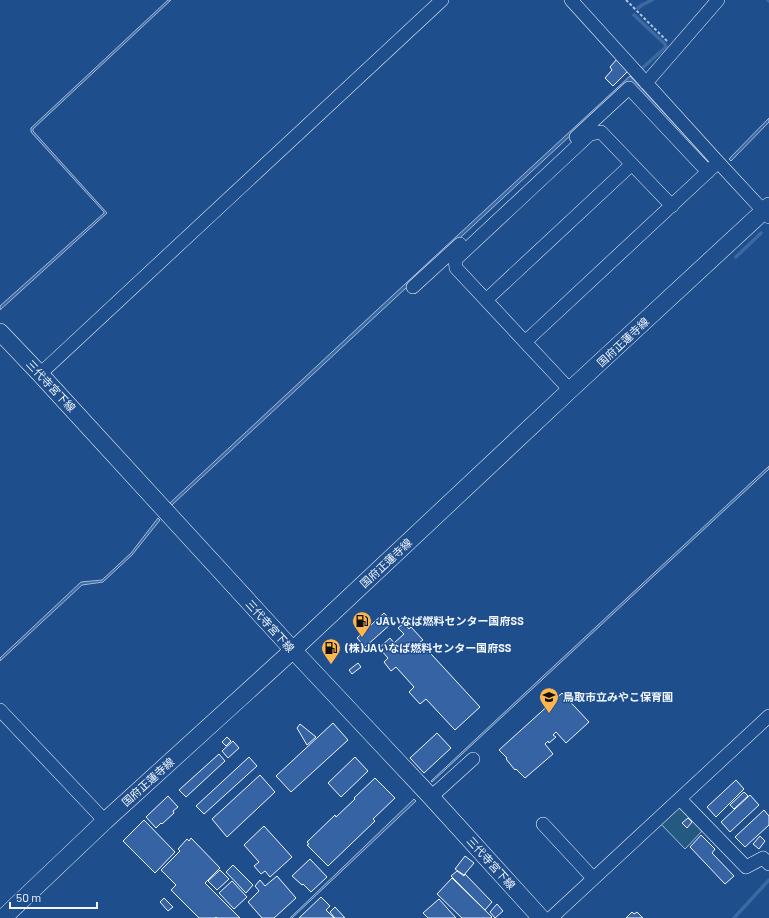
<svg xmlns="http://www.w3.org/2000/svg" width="769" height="918" font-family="Barlow,'Noto Sans JP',sans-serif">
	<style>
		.green { fill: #245a82; stroke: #a8bbd7 }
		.water { fill: #3b69a3; stroke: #a8bbd7 }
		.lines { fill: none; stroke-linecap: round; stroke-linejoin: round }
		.stream { stroke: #3b69a3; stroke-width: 3.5 }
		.building { fill: #3563a3; stroke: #f2f6ff }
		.minor-casing { stroke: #f2f6ff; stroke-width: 14 }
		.major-casing { stroke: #f2f6ff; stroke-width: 18 }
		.path { stroke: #b3c4dc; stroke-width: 2; stroke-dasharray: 3 2; stroke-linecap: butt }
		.minor { stroke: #1f4e8c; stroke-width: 13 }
		.major { stroke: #1f4e8c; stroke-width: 17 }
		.labels { text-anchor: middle; stroke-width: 3; stroke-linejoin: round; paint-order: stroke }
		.street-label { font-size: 11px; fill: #f2f6ff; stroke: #1f4e8c }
		.poi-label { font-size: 11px; font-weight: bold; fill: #f2f6ff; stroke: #1f4e8c; text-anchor: start }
	</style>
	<rect width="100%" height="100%" fill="#1f4e8c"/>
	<path class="green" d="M676 807H682L704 829 685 849 659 822Z"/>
	<path class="water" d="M168 0H171L33 129V131L107 213 0 310V306L104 213V212L31 132V128Z
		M630 76 705 157 702 159 627 83 173 504 171 506 169 505 171 502 391 297Z
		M769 118V122L731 161 729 159Z
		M769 466V469L432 782 431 781 555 665Z
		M158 518 160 520 132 555 103 582 82 585 0 661V658L81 582 102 580 131 553Z
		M414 799 416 801 292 918H290Z"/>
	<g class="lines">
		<path class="stream" d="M768 0 769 1
			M638 8 642 5 652 0
			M634 15 665 44 666 47 640 70
			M736 257 761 233
			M734 918 769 880"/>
	</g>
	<path class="building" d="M617 59 628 71 613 86 605 78 612 70 610 67Z
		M384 613 393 622 365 647 357 638Z
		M404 623 409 629 411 627 423 640 420 642 480 707 455 730 426 699 420 704 409 692 414 687 396 667 391 671 384 662 388 658 379 648 390 638 394 643 404 634 398 628Z
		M330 641 339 645 335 654 326 650Z
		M358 663 361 667 352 674 349 670Z
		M562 693 589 722 566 743 556 732 553 735 556 737 549 743 548 741 545 744 553 754 525 778 516 769 515 770 506 759 507 758 499 750Z
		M333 723 348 740 291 792 276 776Z
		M300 724 316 737 307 745 297 728Z
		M437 733 451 748 424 773 410 758Z
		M227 737 231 741 226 746 222 742Z
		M233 741 239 748 228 758 222 751Z
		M219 754 225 761 186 797 179 790Z
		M249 757 257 766 204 814 196 806Z
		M355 757 368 771 341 797 328 783Z
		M260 775 275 792 227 837 212 819Z
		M375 778 395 798 373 819 375 821 328 866 307 845 309 844 307 842 335 815 336 817 355 799 354 798Z
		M736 780 744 789 716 817 707 807Z
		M744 792 748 796 734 809 730 805Z
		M750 795 759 805 730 832 721 822Z
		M168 796 178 807 173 811 174 813 162 824 161 823 156 828 146 817Z
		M764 810 769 816V825L745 847 735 837Z
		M688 818 692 822 687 828 682 823Z
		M144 820 175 852 155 873 123 841Z
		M264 826 292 857 270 877 265 871 261 874 254 866 259 862 244 845Z
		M701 835 715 849 712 853 734 876 725 884 690 847Z
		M760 836 765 841 759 849 753 844Z
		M191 838 220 868 205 883 240 918H217L216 917 215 918H199L171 890 176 885 161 870 180 851 178 849 187 839 189 841Z
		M465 856 474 863 464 875 455 869Z
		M310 859 327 877 311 892 303 884 302 885 292 876Z
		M233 865 253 885 246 893 226 872Z
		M220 870 229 879 217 890 208 881Z
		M457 871 464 876 465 874 492 902 485 910 451 876Z
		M277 876 296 898 274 918H262L248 902 259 891 255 886 260 880 265 886Z
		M452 878 492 917 491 918H462L437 894Z
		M232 881 247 897 234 909 219 893Z
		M321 897 330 906 326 910 334 918H299Z
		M164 898 173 907 168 911 160 902Z
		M439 899 456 918H428L423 913Z
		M497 904 503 911 495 918 490 912Z
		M335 907 345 918H335L330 912Z
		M632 912 634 914 637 912 643 918H626Z"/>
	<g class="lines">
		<defs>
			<path id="minor" d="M571 0 718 162 769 217
				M646 83 718 0
				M576 137 629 88 708 172
				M413 287 460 244
				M486 300 632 164
				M525 342 714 166
				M40 374 442 0
				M570 390 456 268 455 260 590 134 601 132 672 206
				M0 710 105 821
				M431 797 473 759
				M680 799 746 867 763 858 769 864
				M543 824 593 878
				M551 918 769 716"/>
			<path id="major" d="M0 332 40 374 293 650 431 797 541 918
				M3 918 105 821 293 650 570 390 769 206"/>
		</defs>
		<use href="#minor" class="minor-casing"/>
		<use href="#major" class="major-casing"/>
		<path class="path" d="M626 0 667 41"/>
		<use href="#minor" class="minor"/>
		<use href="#major" class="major"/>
	</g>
	<defs>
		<symbol id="fuel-pin" viewBox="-11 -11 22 30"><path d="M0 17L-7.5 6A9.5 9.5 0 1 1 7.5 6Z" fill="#ffb74d" stroke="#1f4e8c"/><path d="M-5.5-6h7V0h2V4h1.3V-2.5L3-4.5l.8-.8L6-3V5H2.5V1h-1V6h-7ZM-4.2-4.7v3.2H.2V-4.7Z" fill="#111"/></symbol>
		<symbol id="school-pin" viewBox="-11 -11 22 30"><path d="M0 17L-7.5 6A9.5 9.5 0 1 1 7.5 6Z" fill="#ffb74d" stroke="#1f4e8c"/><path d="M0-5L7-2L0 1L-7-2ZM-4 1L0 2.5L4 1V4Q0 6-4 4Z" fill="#111"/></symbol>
	</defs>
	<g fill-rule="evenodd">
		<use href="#fuel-pin" x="351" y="610" width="22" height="30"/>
		<use href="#fuel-pin" x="320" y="637" width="22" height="30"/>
		<use href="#school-pin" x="538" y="686" width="22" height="30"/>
	</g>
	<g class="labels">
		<g class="street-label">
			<text transform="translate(623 342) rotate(-43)" y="4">国府正蓮寺線</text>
			<text transform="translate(51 386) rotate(47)" y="4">三代寺宮下線</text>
			<text transform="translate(386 563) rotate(-43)" y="4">国府正蓮寺線</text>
			<text transform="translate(270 626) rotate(48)" y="4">三代寺宮下線</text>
			<text transform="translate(148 782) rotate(-42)" y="4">国府正蓮寺線</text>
			<text transform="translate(491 863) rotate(48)" y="4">三代寺宮下線</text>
		</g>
		<g class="poi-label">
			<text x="376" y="625">JAいなば燃料センター国府SS</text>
			<text x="345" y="652">(株)JAいなば燃料センター国府SS</text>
			<text x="563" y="701">鳥取市立みやこ保育園</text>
		</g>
	</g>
	<path d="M10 902v6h87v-6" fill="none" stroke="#f2f6ff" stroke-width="2"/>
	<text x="16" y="902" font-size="12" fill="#f2f6ff" stroke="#1f4e8c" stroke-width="3" paint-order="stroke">50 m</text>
</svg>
